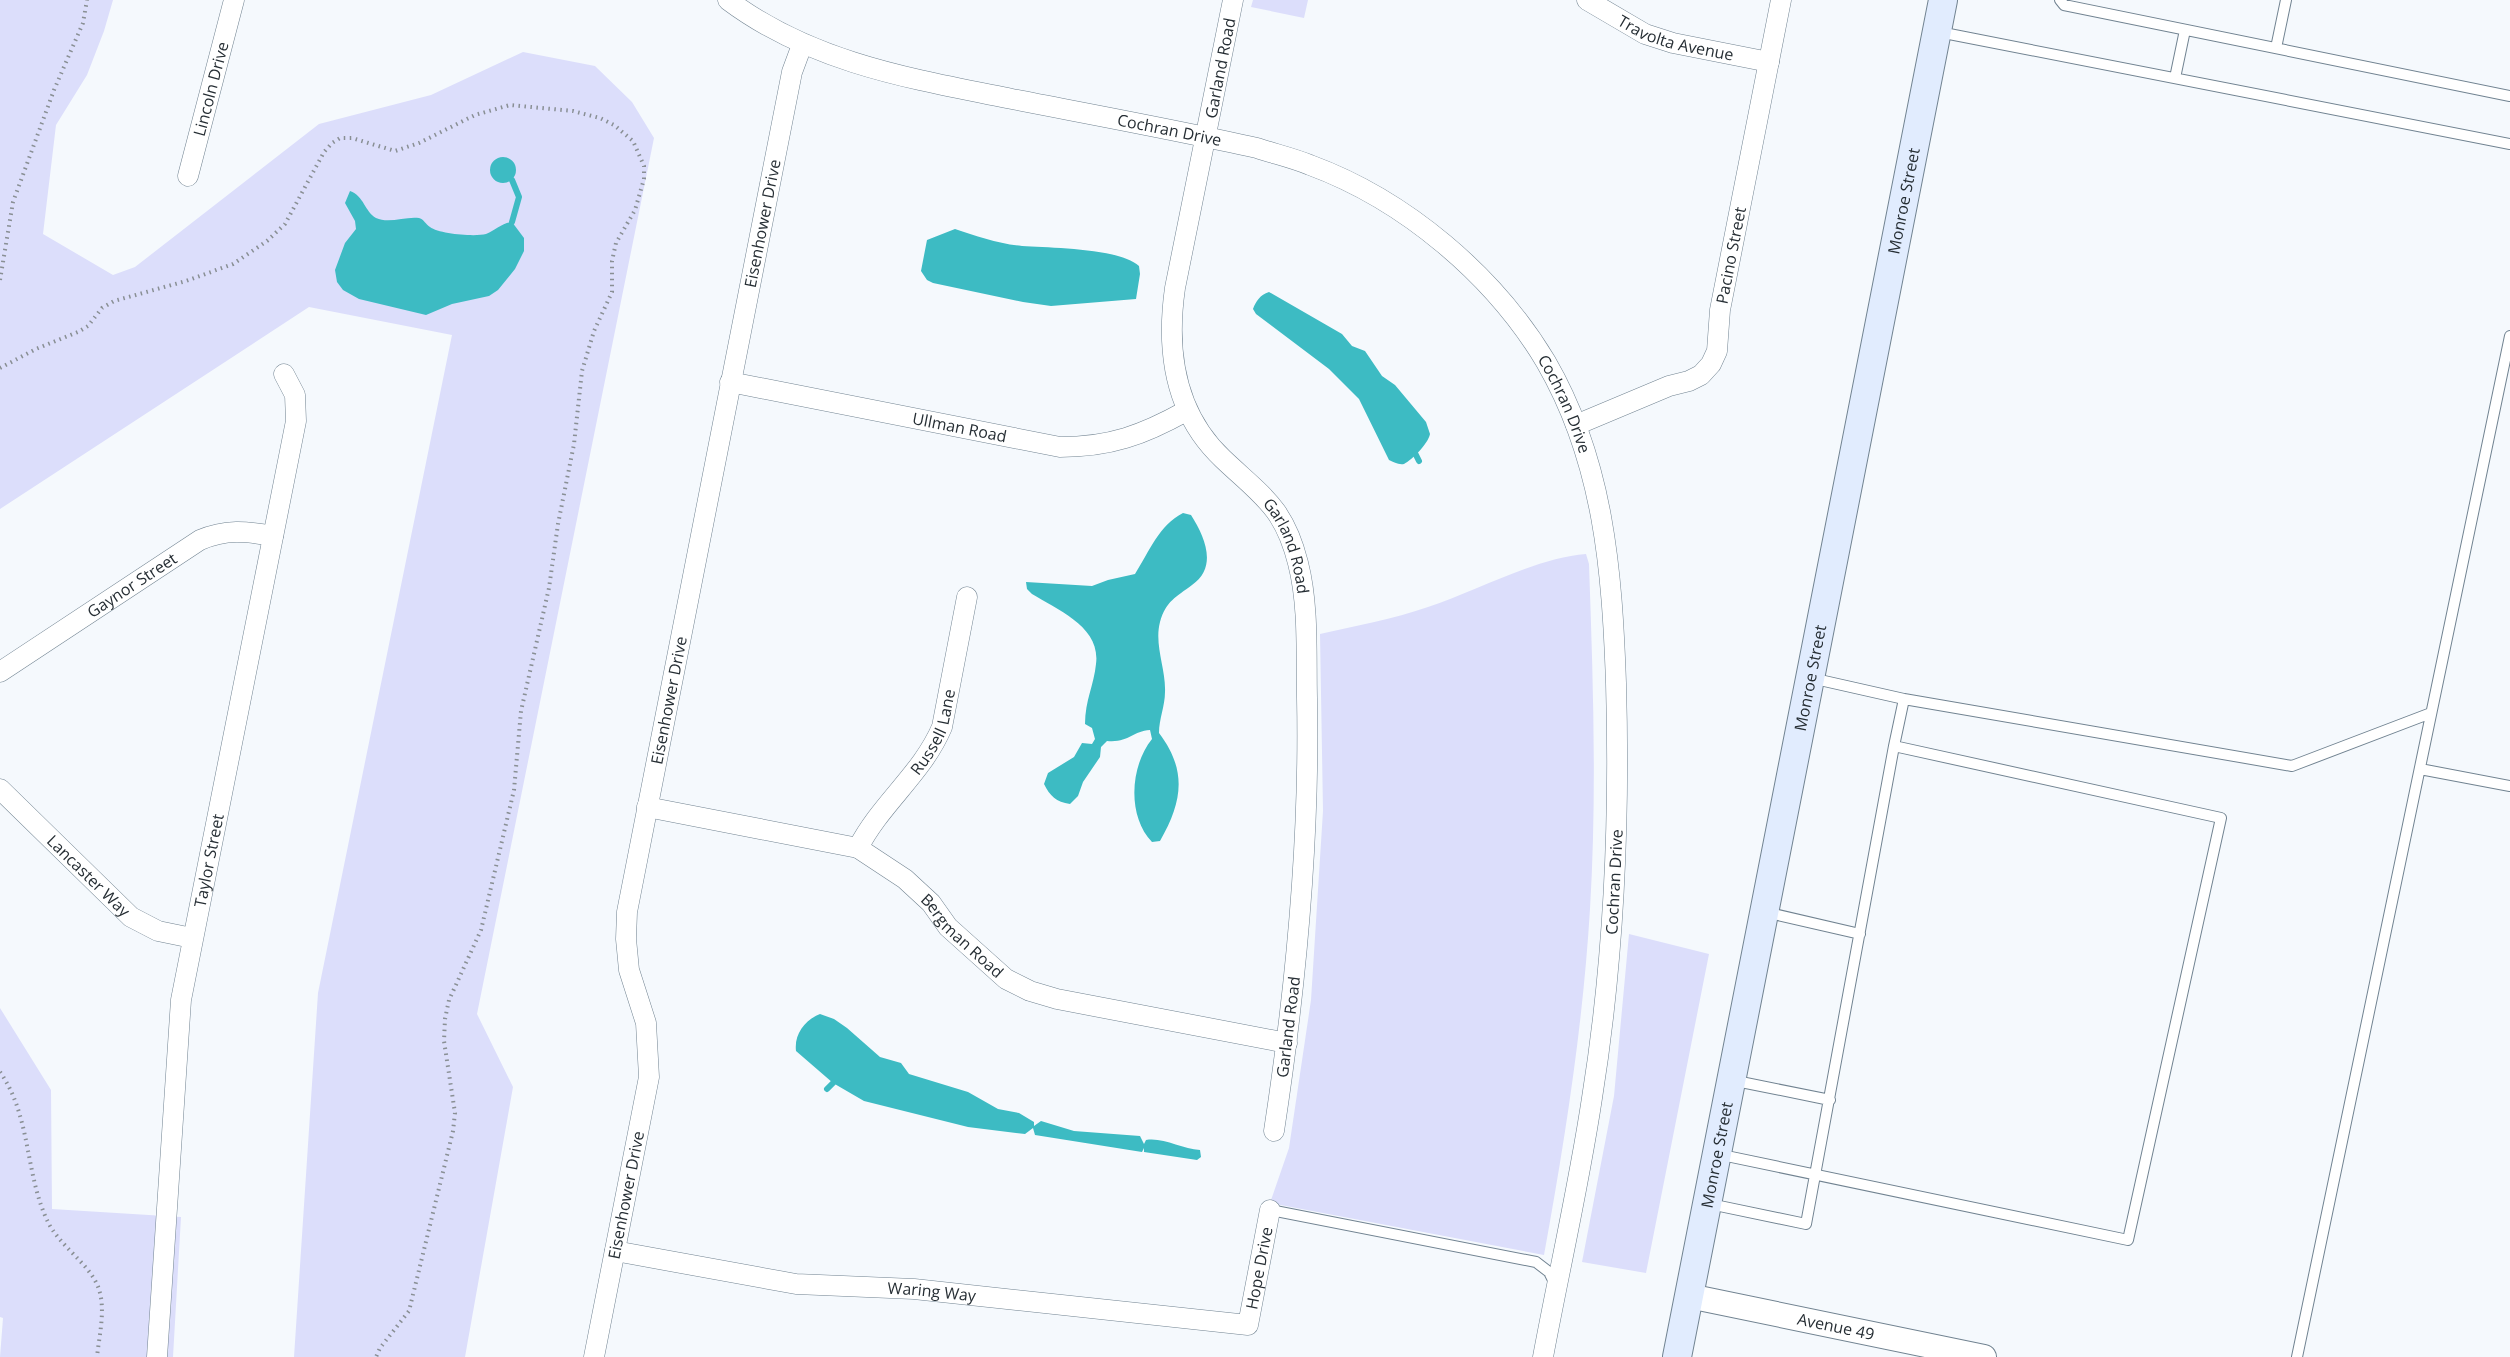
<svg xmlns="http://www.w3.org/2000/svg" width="2510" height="1357" font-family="'Open Sans',sans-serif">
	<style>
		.green { fill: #dcdefb }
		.water { fill: #3dbbc3 }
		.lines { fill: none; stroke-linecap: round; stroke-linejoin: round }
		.stream { stroke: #3dbbc3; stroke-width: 6 }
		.service-casing { stroke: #718391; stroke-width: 12 }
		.minor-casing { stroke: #718391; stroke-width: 21 }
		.tertiary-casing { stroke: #718391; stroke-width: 26 }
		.secondary-casing { stroke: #718391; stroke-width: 30 }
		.path { stroke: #898f94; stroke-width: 4; stroke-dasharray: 1.5 4.5; stroke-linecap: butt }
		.service { stroke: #fff; stroke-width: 10 }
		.minor { stroke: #fff; stroke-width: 20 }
		.tertiary { stroke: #fff; stroke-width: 24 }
		.secondary { stroke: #e1ecfe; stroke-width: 28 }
		.labels { text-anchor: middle; stroke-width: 4.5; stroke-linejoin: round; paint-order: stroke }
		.street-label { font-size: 16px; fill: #262e34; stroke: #fff }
	</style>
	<rect width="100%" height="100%" fill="#f5f9fd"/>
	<path class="green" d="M0 0H113L104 31 87 75 56 125 43 234 113 275 135 267 319 124 431 95 523 52 595 66 632 102 654 138 477 1014 513 1087 465 1357H294L318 993 452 335 309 307 0 509Z
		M1253 0H1308L1304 18 1251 7Z
		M1586 554 1589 564C1593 679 1597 794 1590 909 1583 1025 1565 1140 1544 1255L1270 1203 1289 1148 1311 1000 1323 811 1320 634C1356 626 1393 619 1428 607 1477 591 1535 558 1586 554Z
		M1629 934 1709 954 1646 1273 1582 1262 1614 1096Z
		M0 1008 51 1090 52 1209 181 1217 173 1357H0L3 1318 0 1317Z"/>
	<path class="water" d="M490 170a13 13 0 1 1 26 0a13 13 0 1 1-26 0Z
		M350 191C364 196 365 212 376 218 389 224 406 216 419 218 425 220 425 224 430 227 439 234 475 237 486 234 496 230 502 223 512 222L524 238V251L515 269 498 290 489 296 452 304 426 315 359 299 343 290 337 282 335 270 345 243 356 229 355 221 345 203Z
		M955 229C976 236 999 244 1022 246 1051 248 1119 248 1139 266L1140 274 1136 299 1051 306 1023 302 933 283 927 280 921 271 927 240Z
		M1269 292 1342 334 1352 346 1365 351 1382 376 1395 385 1426 422 1430 434C1428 444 1412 460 1404 464 1398 465 1394 462 1389 460L1359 399 1329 369 1256 314 1253 309C1256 301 1260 295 1269 292Z
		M1183 513 1191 515C1205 537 1218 567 1192 585 1176 597 1166 601 1160 622 1154 645 1166 669 1165 692 1165 706 1159 719 1159 733 1187 770 1183 801 1160 841L1152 842C1127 816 1130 766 1152 739L1150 730C1132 731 1129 743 1107 741L1101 747 1100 757 1083 782 1078 796 1070 804C1056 802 1050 796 1044 784L1048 773 1074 757 1082 743 1092 744 1095 739 1092 728 1085 724C1085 700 1094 685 1096 664 1101 627 1058 610 1032 594L1027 589 1026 582 1092 586 1108 580 1135 574C1149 552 1159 525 1183 513Z
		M820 1014 834 1019 847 1028 880 1057 901 1063 909 1074 968 1092 998 1109 1019 1113 1034 1122V1126L1041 1121 1074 1131 1140 1136 1144 1144 1146 1140C1163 1137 1182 1149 1200 1150L1201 1157 1197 1160 1144 1152V1148L1142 1152 1035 1135 1033 1128 1025 1134 968 1127 864 1101 833 1083 796 1051C794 1034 805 1020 820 1014Z"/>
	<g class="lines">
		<path class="stream" d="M512 222 519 197 512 180
			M1415 453 1419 461
			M827 1089 833 1083"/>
		<defs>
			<path id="service" d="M2060 0 2064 5 2510 96
				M1939 32 2510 144
				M2276 48 2286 0
				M2175 78 2185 30
				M1904 699 2292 766 2431 713
				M2420 769 2510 786
				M1765 912 1860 934
				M1731 1080 1830 1100
				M1717 1154 2128 1240 2221 818 1894 746 1904 699 1811 678
				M1710 1204 1806 1224 1894 746
				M1270 1210 1536 1262 1549 1272 1555 1284
				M2297 1357 2510 336"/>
			<g id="minor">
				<path id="s1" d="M728 0C812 63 912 79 1012 99 1094 115 1176 130 1257 148 1275 154 1293 158 1310 165 1405 200 1494 275 1546 362 1604 462 1612 571 1616 683 1620 822 1614 961 1592 1098 1579 1185 1559 1271 1543 1357"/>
				<path id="s2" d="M1233 0 1175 288C1166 351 1174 413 1223 459 1262 496 1284 507 1298 563 1309 606 1306 654 1307 698 1310 844 1296 987 1274 1131"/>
				<path id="s3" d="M1587 0 1645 34 1673 43 1769 62"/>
				<path id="s4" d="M188 176 234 0"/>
				<path id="s5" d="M730 382 1060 447C1110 447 1143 435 1186 411"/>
				<path id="s6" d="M1576 425 1669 386 1689 381 1701 375 1711 364 1717 351 1720 310 1781 0"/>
				<path id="s7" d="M0 672 200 540C226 529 246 531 273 536"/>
				<path id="s8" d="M0 789 131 917 158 931 192 938"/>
				<path id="s9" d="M647 807 858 848 905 879 931 903 948 927 1006 979 1030 991 1057 999 1287 1043"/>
				<path id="s10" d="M858 848C881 803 922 774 942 727L967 597"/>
				<path id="s11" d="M615 1251 796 1284 914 1289 1248 1325 1270 1210"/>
				<path id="s12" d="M157 1357 181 1000 296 421 295 395 284 374"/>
				<path id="s13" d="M594 1357 649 1077 646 1023 629 970 626 939 627 912 792 72 802 45"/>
			</g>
			<g id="tertiary">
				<path id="s14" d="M1689 1296 1984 1357"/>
			</g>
			<g id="secondary">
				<path id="s15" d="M1677 1357 1943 0"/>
			</g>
		</defs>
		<use href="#service" class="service-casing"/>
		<use href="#minor" class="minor-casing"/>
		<use href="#tertiary" class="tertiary-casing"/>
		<use href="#secondary" class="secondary-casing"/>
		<path class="path" d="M0 280 13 202 54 90 83 23 87 0
			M0 368 36 349 78 332 88 326 102 308 114 301 186 281 233 264 267 241 285 224 324 152 332 143 340 138H352L395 151 419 143 475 115 510 105 573 111 600 118 614 125 633 141 644 166V179L635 210 616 243 612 261V292L594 331 582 371 574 444 558 524 549 588 521 711 514 790 481 930 449 1000 445 1019 444 1041 455 1113 453 1131 409 1311 380 1348 376 1357
			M0 1072C31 1116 25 1173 47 1220 59 1247 94 1266 100 1293 105 1313 99 1337 97 1357"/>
		<use href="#service" class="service"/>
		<use href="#minor" class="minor"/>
		<use href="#tertiary" class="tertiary"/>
		<use href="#secondary" class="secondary"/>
	</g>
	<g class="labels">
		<g class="street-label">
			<text dy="6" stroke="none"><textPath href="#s3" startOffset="98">Travolta Avenue</textPath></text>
			<text transform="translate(1220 68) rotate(-79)" y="6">Garland Road</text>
			<text dy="6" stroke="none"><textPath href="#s4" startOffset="90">Lincoln Drive</textPath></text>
			<text dy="6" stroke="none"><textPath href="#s1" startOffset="464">Cochran Drive</textPath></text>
			<text dy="6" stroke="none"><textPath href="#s15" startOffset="1178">Monroe Street</textPath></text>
			<text dy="6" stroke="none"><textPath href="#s13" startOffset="1155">Eisenhower Drive</textPath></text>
			<text dy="6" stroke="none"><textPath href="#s6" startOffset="261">Pacino Street</textPath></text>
			<text dy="6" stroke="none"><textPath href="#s1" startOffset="968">Cochran Drive</textPath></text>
			<text dy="6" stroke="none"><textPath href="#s5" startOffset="234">Ullman Road</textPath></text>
			<text dy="6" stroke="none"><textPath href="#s2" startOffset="590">Garland Road</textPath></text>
			<text dy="6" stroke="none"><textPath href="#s7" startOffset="158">Gaynor Street</textPath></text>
			<text dy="6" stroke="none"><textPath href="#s15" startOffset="692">Monroe Street</textPath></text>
			<text dy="6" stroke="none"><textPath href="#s13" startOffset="669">Eisenhower Drive</textPath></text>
			<text dy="6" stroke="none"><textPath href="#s10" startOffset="140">Russell Lane</textPath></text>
			<text dy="6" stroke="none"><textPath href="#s12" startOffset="500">Taylor Street</textPath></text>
			<text dy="6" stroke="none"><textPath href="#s8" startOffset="124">Lancaster Way</textPath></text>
			<text transform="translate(1614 882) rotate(-87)" y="6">Cochran Drive</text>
			<text dy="6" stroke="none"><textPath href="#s9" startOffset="352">Bergman Road</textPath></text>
			<text transform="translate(1288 1027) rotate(-83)" y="6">Garland Road</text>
			<text dy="6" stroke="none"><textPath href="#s15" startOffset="206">Monroe Street</textPath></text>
			<text dy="6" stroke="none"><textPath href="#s13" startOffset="165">Eisenhower Drive</textPath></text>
			<text dy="6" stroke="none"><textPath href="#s11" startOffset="696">Hope Drive</textPath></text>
			<text dy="6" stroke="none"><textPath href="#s11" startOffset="320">Waring Way</textPath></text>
			<text dy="6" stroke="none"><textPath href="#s14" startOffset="150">Avenue 49</textPath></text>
		</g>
	</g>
</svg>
